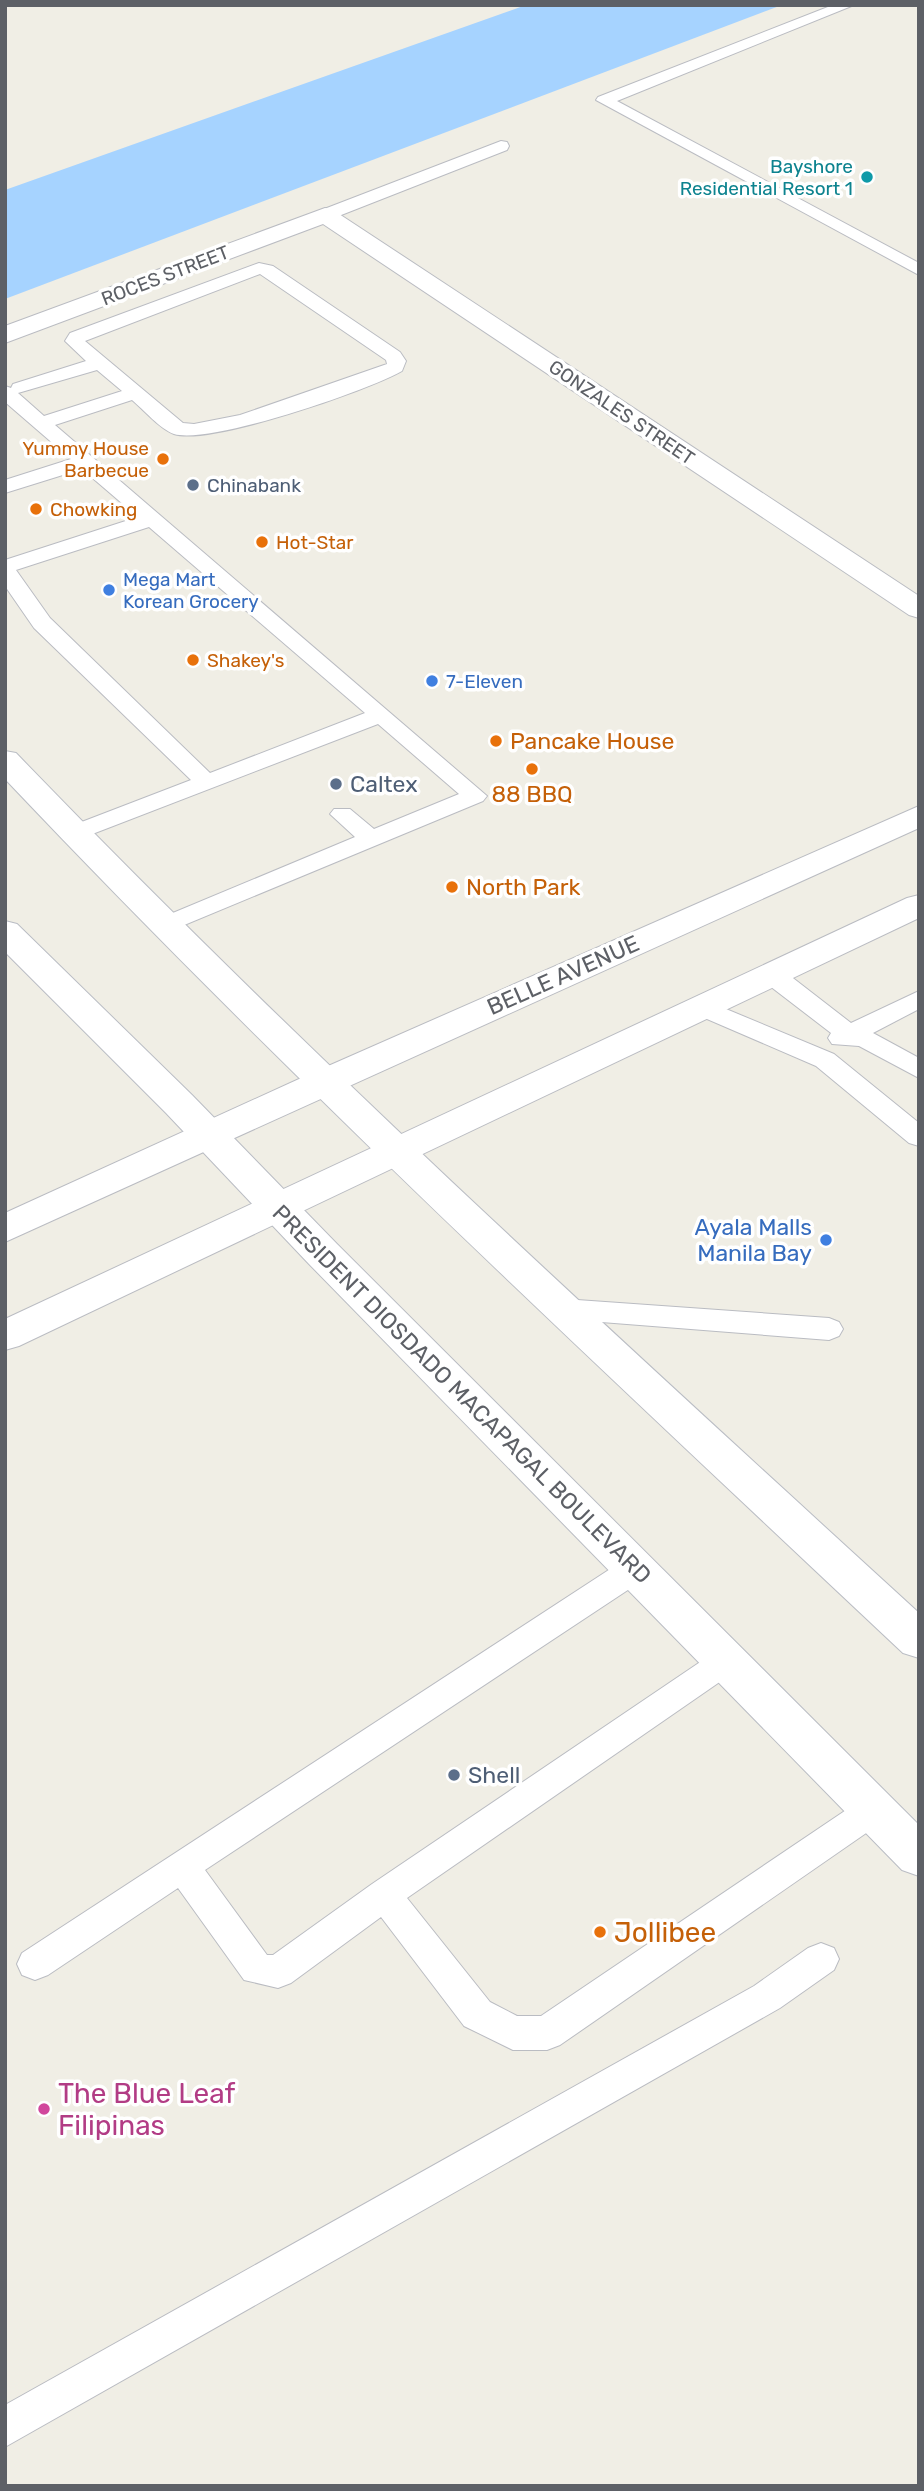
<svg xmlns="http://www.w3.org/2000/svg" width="924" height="2491" font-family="Rubik,sans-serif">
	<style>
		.water { fill: #a6d3ff }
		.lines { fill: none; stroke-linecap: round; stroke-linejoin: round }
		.lane-casing { stroke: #babcc2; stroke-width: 2 }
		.street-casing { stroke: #babcc2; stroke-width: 2 }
		.secondary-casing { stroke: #babdc4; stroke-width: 2 }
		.lane { fill: #fff; fill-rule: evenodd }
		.street { fill: #fff; fill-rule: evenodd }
		.secondary { fill: #fff; fill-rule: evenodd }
		.culture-dot { fill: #0f9aa8; stroke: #fff; stroke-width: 2.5 }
		.food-dot { fill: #e8710a; stroke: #fff; stroke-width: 2.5 }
		.service-dot { fill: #5c6f8a; stroke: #fff; stroke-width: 2.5 }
		.shop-dot { fill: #3f7fe0; stroke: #fff; stroke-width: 2.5 }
		.hotel-dot { fill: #d1479c; stroke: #fff; stroke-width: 2.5 }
		.labels { text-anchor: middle; stroke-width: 7; stroke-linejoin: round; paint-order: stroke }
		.far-culture-label { font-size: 19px; fill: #0d838f; stroke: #fff; text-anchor: end }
		.far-street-label { font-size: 19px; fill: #5d6066; stroke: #fff }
		.far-food-label { font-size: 19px; fill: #c56008; stroke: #fff; text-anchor: start }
		.far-service-label { font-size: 19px; fill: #4e5e75; stroke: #fff; text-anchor: start }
		.far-shop-label { font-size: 19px; fill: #366cbe; stroke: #fff; text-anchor: start }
		.food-label { font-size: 23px; fill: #c56008; stroke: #fff; text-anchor: start }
		.service-label { font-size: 23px; fill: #4e5e75; stroke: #fff; text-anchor: start }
		.street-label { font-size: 23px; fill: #5d6066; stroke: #fff }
		.shop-label { font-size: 23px; fill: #366cbe; stroke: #fff; text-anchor: end }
		.near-food-label { font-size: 28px; fill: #c56008; stroke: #fff; text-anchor: start }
		.near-hotel-label { font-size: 28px; fill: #b23c85; stroke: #fff; text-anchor: start }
	</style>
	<rect width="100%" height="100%" fill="#f0eee5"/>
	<path class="water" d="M526 5H782L5 299V190Z"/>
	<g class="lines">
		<defs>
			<path id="lane" d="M833 5H854L617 101 919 263V275L596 100 598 97Z
				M501 141 507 142 509 146 507 150 331 219 325 220 316 215 319 211Z
				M259 263 273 266 400 352 406 361 402 371C367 391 210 445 174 434 160 429 144 410 132 400L55 425 487 796 483 801 165 933 156 930 153 925 156 920 355 837 330 814 334 809H350L374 829 459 794 378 724 82 838H66L62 833 66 828 191 780 34 628 5 586V560L138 517 82 469 5 493V480L71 459 5 402V386L11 388 13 384 86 361 65 341 70 333ZM260 274 386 360 387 364 240 415 194 424 183 423 85 341ZM97 370 122 391 44 416 18 393ZM149 527 365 713 210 773 50 618 16 570Z
				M771 966 780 968 851 1023 919 991V1009L873 1033 919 1058V1078L859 1046 832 1044 828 1038 831 1033 762 980 758 974 762 968Z
				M702 999 834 1054 919 1123V1146L909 1143 816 1066 693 1013 689 1007 693 1001Z
				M563 1299 829 1318 839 1322 843 1329 839 1336 829 1340 563 1319 553 1316 549 1309 553 1302Z
				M635 1557 646 1560 651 1569 646 1578 205 1870 267 1955H273L372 1884 715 1652 726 1648 737 1652 742 1661 737 1670 407 1898 490 2002 517 2016H541L861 1800 873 1796 885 1800 890 1810 885 1820 560 2045 547 2050H513L464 2026 381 1917 291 1983 278 1988 244 1980 178 1888 48 1975 35 1980 22 1975 17 1964 22 1953 624 1560Z
				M821 1943 834 1948 839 1959 834 1970 780 2008 5 2447V2405L754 1986 808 1948Z"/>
			<path id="street" d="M325 208 333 210 919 596V618L909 615 323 224 5 343V326Z
				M919 806V828L5 1242V1213L310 1074Z
				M919 895V918L19 1346 5 1350V1319L907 898Z"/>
			<path id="secondary" d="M5 751 16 753C305 1053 612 1332 919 1613V1658L903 1653C599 1367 293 1083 5 779Z
				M5 921 17 924 192 1095 337 1244 919 1825V1876L902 1870 309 1264 166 1113 5 952Z"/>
		</defs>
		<use href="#lane" class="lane-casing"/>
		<use href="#street" class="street-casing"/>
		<use href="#secondary" class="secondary-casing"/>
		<use href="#lane" class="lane"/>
		<use href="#street" class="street"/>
		<use href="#secondary" class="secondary"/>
	</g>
	<circle class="culture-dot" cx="867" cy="177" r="7"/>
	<g class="food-dot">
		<circle cx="163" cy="459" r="7"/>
		<circle cx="36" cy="509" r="7"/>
		<circle cx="262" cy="542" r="7"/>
		<circle cx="193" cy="660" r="7"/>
		<circle cx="496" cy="741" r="7"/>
		<circle cx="532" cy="769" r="7"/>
		<circle cx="452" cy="887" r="7"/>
		<circle cx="600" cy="1932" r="7"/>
	</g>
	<g class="service-dot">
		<circle cx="193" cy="485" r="7"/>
		<circle cx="336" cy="784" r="7"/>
		<circle cx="454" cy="1775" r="7"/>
	</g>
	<g class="shop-dot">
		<circle cx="109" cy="590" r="7"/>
		<circle cx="432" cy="681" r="7"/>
		<circle cx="826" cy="1240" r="7"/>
	</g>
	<circle class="hotel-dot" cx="44" cy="2109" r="7"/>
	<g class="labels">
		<g class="far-culture-label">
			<text x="853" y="173">Bayshore<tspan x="853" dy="22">Residential Resort 1</tspan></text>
		</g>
		<g class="far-street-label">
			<text transform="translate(165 275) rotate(-21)" y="7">ROCES STREET</text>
			<text transform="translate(622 412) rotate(34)" y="7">GONZALES STREET</text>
		</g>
		<g class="far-food-label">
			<text x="149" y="455" text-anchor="end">Yummy House<tspan x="149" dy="22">Barbecue</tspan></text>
			<text x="50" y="516">Chowking</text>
			<text x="276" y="549">Hot-Star</text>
			<text x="207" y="667">Shakey's</text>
		</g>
		<g class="far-service-label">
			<text x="207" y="492">Chinabank</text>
		</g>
		<g class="far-shop-label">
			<text x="123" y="586">Mega Mart<tspan x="123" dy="22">Korean Grocery</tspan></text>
			<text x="446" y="688">7-Eleven</text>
		</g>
		<g class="food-label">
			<text x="510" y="749">Pancake House</text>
			<text x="532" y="802" text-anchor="middle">88 BBQ</text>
			<text x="466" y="895">North Park</text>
		</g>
		<g class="service-label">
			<text x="350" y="792">Caltex</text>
			<text x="468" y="1783">Shell</text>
		</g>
		<g class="street-label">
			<text transform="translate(563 975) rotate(-24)" y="8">BELLE AVENUE</text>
			<text transform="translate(462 1394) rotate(45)" y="8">PRESIDENT DIOSDADO MACAPAGAL BOULEVARD</text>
		</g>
		<g class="shop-label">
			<text x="812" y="1235">Ayala Malls<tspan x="812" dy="26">Manila Bay</tspan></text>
		</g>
		<g class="near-food-label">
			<text x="614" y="1942">Jollibee</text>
		</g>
		<g class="near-hotel-label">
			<text x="58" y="2103">The Blue Leaf<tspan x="58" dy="32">Filipinas</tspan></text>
		</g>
	</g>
	<rect width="924" height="2491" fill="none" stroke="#5d6066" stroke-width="14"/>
</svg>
